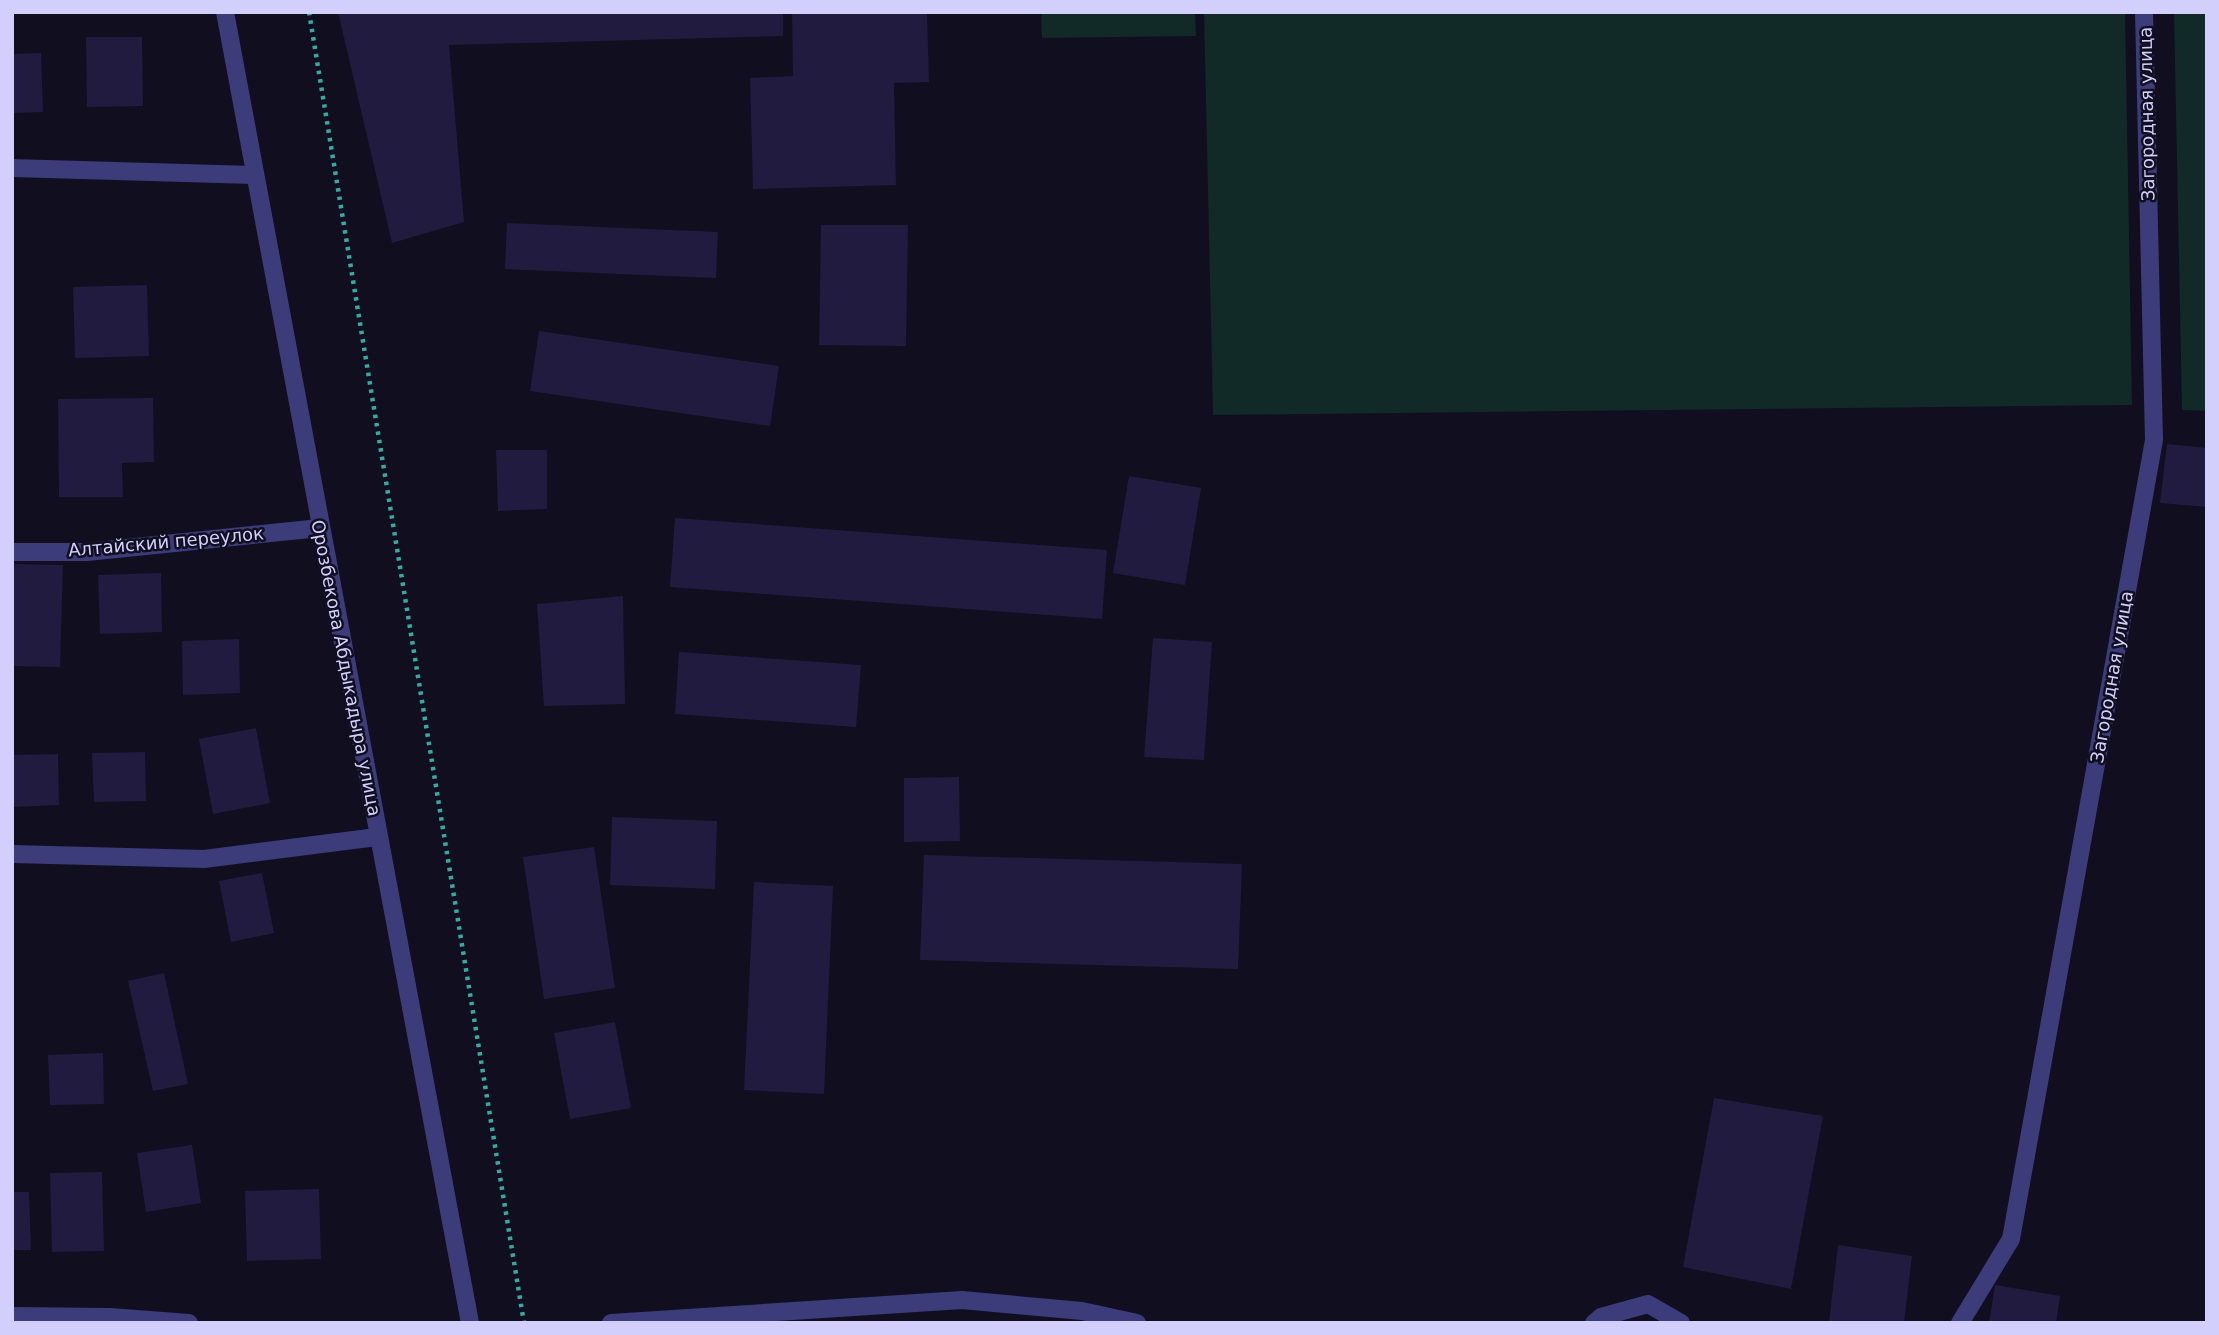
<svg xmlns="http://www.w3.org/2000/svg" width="2219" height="1335" font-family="'DejaVu Sans',sans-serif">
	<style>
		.green { fill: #112927 }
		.building { fill: #211b3f }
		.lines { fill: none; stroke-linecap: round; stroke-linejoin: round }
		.path { stroke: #35aa9e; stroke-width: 4.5; stroke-dasharray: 3.5 5; stroke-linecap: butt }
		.service { stroke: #3c3c7b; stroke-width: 18 }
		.minor { stroke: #3c3c7b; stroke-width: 18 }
		.tertiary { stroke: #3c3c7b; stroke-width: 18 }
		.labels { text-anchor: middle; stroke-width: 5; stroke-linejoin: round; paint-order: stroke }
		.street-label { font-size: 18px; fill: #d2cffc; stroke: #100e1f }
	</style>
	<rect width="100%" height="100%" fill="#100e1f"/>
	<path class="green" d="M1041 12H1195L1196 36 1042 38Z
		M1204 12H2125L2132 405 1213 415Z
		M2174 12H2207V411L2182 410Z"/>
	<path class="building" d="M338 12H783V36L449 45 464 222 392 243Z
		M792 12H927L929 82 894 83 896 185 753 189 750 78 793 76Z
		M86 37H142L143 106 87 107Z
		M41 53 43 112 12 113V54Z
		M507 223 718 232 716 278 505 269Z
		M821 225H908L906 346 819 345Z
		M147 285 149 356 75 358 73 287Z
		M539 331 779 366 770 426 530 391Z
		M153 398 154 462 122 463 123 497H59L58 399Z
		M2167 444 2207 448V507L2160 503Z
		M496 450H547V509L498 511Z
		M1129 476 1201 488 1185 585 1113 573Z
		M675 518 1107 550 1102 619 670 587Z
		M12 564 63 565 60 667 12 666Z
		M161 573 162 632 100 634 98 575Z
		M623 596 625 704 544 706 537 604Z
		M1153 638 1212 642 1204 760 1144 757Z
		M239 639 240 693 183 695 182 641Z
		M679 652 861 665 856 727 675 714Z
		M256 728 270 803 213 814 199 739Z
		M145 752 146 801 94 802 92 753Z
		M58 754 59 805 12 807V755Z
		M959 777 960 841 904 842V778Z
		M612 817 717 821 715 889 610 885Z
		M594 847 615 988 544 999 523 857Z
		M924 855 1242 864 1238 969 920 960Z
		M262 873 274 933 231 942 219 881Z
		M754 882 833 886 824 1094 744 1090Z
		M164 973 188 1084 153 1091 128 981Z
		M615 1022 631 1108 570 1119 554 1033Z
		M103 1053 104 1104 50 1105 48 1055Z
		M1714 1098 1823 1116 1791 1289 1683 1267Z
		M192 1145 201 1203 146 1212 137 1153Z
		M102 1172 104 1251 52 1252 50 1173Z
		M319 1189 321 1259 247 1261 245 1191Z
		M12 1192H29L31 1250H12Z
		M1838 1245 1912 1256 1904 1323H1829Z
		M1995 1285 2060 1296 2056 1323H1989Z"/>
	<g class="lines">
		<path class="path" d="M309 12 524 1323"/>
		<path class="service" d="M611 1323 962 1300 1082 1311 1137 1323
			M1594 1323 1601 1317 1648 1304 1681 1323
			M1960 1323 2011 1239 2154 440 2144 12"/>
		<path class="minor" d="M12 168 253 175
			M12 552H87L320 528
			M12 854 204 859 377 837
			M12 1316 110 1317 189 1323"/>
		<path class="tertiary" d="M225 12 470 1323"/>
	</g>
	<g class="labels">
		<g class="street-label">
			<text transform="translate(2147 114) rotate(-91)" y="6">Загородная улица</text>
			<text transform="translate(166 542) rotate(-5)" y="6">Алтайский переулок</text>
			<text transform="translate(346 668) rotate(79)" y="6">Орозбекова Абдыкадыра улица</text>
			<text transform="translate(2112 677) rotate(-80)" y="6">Загородная улица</text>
		</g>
	</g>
	<rect width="2219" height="1335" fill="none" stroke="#d2cffc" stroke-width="28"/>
</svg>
